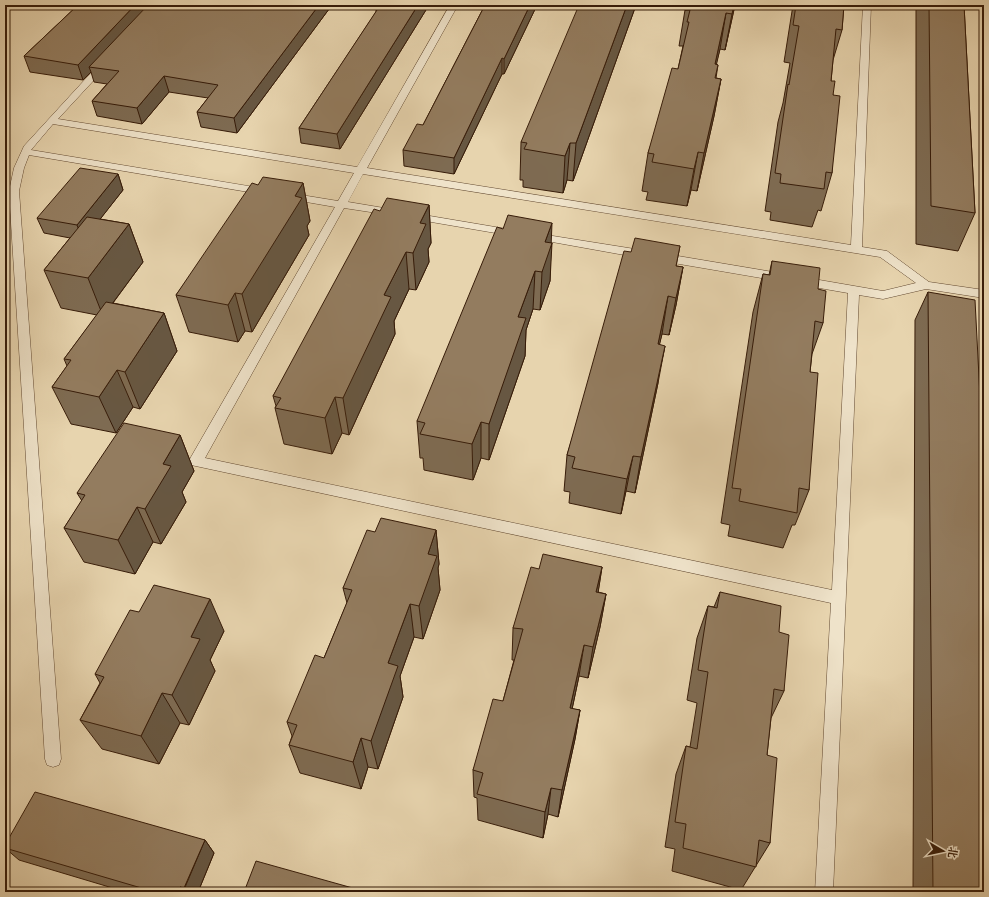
<svg xmlns="http://www.w3.org/2000/svg" width="989" height="897" font-family="'Libre Caslon Text','Noto Serif SC',serif">
<style>
.lines{fill:none;stroke-linecap:round;stroke-linejoin:round}
.service-casing{stroke:#634a32;stroke-width:1}
.service{fill:#efe3ca;fill-rule:evenodd}
.wall{fill:#7e6b52;stroke:#371c09}
.shaded-wall{fill:#675742;stroke:#371c09}
.building{fill:#937c5f;stroke:#371c09}
</style>
<rect width="100%" height="100%" fill="#e7d4ae"/>
<filter id="stains"><feTurbulence type="fractalNoise" baseFrequency=".005" numOctaves="4"/><feColorMatrix values="0 0 0 0 .2 0 0 0 0 .09 0 0 0 0 .02 0 0 0 .5 -.17"/></filter>
<radialGradient id="worn" r=".72"><stop offset=".6" stop-color="#630" stop-opacity="0"/><stop offset="1" stop-color="#630" stop-opacity=".3"/></radialGradient>
<g class="lines">
<defs>
<path id="service" d="M450,5H458L367,168L851,245L863,5H871L862,247L887,251L929,282L984,290V298L926,289L883,299L859,295L833,892H815L831,603L191,465L189,461L191,457L335,207L289,199L284,196L289,193L338,201L354,173L53,124L31,150L266,189L271,192L266,195L29,155L24,168L19,191L61,759L59,765L53,767L47,765L45,759L9,191L14,168L24,146L101,62L104,61L109,64L107,66L58,119L357,167ZM363,174L880,257L916,283L883,291L802,277L798,278L796,281L798,284L802,285L848,293L832,590L205,458L344,208L390,215L395,212L390,209L348,202Z
M412,213L513,230L517,231L518,233L517,235L513,236L408,218L407,216L408,214Z
M534,233L641,250L645,251L646,254L645,257L641,258L530,238L529,236L530,234Z
M660,253L779,273L783,274L785,277L783,280L779,281L656,260L654,257L656,254Z"/>
</defs>
<use href="#service" class="service-casing"/>
<use href="#service" class="service"/>
</g>
<path class="wall" d="M78,5H332L237,133L201,127L197,112L208,98L169,92L142,124L97,116L92,101L107,84L94,82L91,72L83,80L30,72L24,56Z
M379,5H429L340,149L301,143L299,128L376,12V10Z
M485,5H537L504,74H502L454,174L404,166L403,150L423,125Z
M636,5L573,181L567,180L563,193L523,187V180H520L521,142Z
M735,5L725,50L720,49L716,64L718,65L716,78L721,79L714,116L697,191L691,190L687,206L646,200L648,192L642,191L648,153L678,69L683,46H679L685,10Z
M793,5H844L842,30L833,60L831,81L833,95L832,173L821,211L818,210L812,227L770,220L771,212L765,211L778,122L783,103L790,63L784,62Z
M916,5H964L975,213L958,251L916,244Z
M118,174L123,190L100,219L129,224L143,262L113,303L164,313L177,351L140,409L133,407L116,433L71,424L52,387L67,366L64,359L97,315L61,308L44,270L70,238L44,233L37,218Z
M303,183L310,221L307,226L309,235L252,332L245,331L238,342L189,332L176,295L258,185Z
M429,205L431,243L428,249L429,262L416,290L409,289L394,321L395,334L349,435L342,433L332,454L284,444L275,408L276,406L273,396L380,211Z
M551,243L550,281L540,310L533,309L526,330L525,356L489,460L481,458L473,480L424,470L423,458H420L417,421Z
M680,246L676,266L683,267L676,305L669,335L662,334L659,345L658,383L635,493L626,491L621,514L569,503L570,492L564,491L567,455L631,252Z
M772,261L818,289L823,323L812,354L810,372L809,490L795,525H792L783,548L728,536L730,525L721,523L753,312L763,274L769,275Z
M928,292L984,892H913L915,320Z
M180,435L194,471L182,492L186,502L161,544L153,542L135,574L84,562L64,528L82,501L77,493Z
M436,530L439,564L438,568L440,590L423,639L414,637L400,676L403,697L378,769L368,767L361,789L300,773L289,745L292,736L287,722L324,658L347,603L343,588L375,532Z
M602,567L598,592L606,594L600,627L588,678L579,676L572,709L580,710L575,739L558,817L548,814L543,838L478,820L477,798L474,797L473,770L503,701L514,660H512L513,628L539,569Z
M720,592L779,632L784,691L771,718L767,755L770,843L741,890L672,871L675,849L665,847L676,774L686,746L690,747L697,703L687,700L697,638L708,606L714,607Z
M224,631L210,660L215,671L189,725L180,723L159,764L102,749L80,720L100,683L95,674Z
M205,840L214,853L198,892H126L19,860L5,848V845Z"/>
<path class="shaded-wall" d="M135,5H153L89,67L91,72L83,80L78,65Z
M319,5H332L237,133L234,118Z
M418,5H429L340,149L337,134Z
M530,5H537L504,74V59Z
M627,5H636L573,181L576,143Z
M734,5H735L725,50L732,14Z
M726,13L720,49L708,101L715,64Z
M502,58V74L454,174V158Z
M164,76L169,92L142,124L137,108Z
M721,79L714,116L697,191L704,153Z
M570,143L567,180L563,193L565,156Z
M698,152L691,190L687,206L694,169Z
M118,174L123,190L83,241L77,225Z
M303,183L310,221L307,226L309,235L252,332L242,294L295,196Z
M429,205L431,243L428,249L429,262L416,290L413,253L420,223Z
M552,223L551,247L552,243L550,281L540,310L542,272L545,242Z
M129,224L143,262L103,316L88,278Z
M406,252L409,289L394,321L395,334L349,435L343,398L384,295Z
M683,267L676,305L669,335L676,298Z
M535,271L533,309L526,330L525,356L489,460V424L518,317Z
M235,293L245,331L238,342L228,305Z
M668,296L662,334L651,381L658,344Z
M164,313L177,351L140,409L125,372Z
M665,346L658,383L635,493L641,457Z
M117,370L133,407L116,433L99,397Z
M335,397L342,433L332,454L325,418Z
M481,422V458L473,480L472,444Z
M180,435L194,471L182,492L186,502L161,544L145,509L163,464Z
M633,456L626,491L621,514L627,479Z
M137,507L153,542L135,574L118,540Z
M436,530L439,564L438,568L440,590L423,639L419,606L428,554Z
M602,567L597,600L596,592Z
M606,594L600,627L588,678L593,647Z
M210,599L224,631L210,660L215,671L189,725L172,695L191,637Z
M410,604L414,637L400,676L403,697L378,769L371,741L388,663Z
M584,645L579,676L566,738L570,708Z
M162,693L180,723L159,764L141,736Z
M580,710L575,739L558,817L562,790Z
M361,738L368,767L361,789L353,762Z
M551,788L548,814L543,838L545,812Z
M205,840L214,853L198,892H183Z"/>
<path class="building" d="M78,5H135L78,65L24,56Z
M148,5H319L234,118L197,112L218,85L164,76L137,108L92,101L119,71L89,67Z
M379,5H418L337,134L299,128L377,10H376Z
M485,5H530L504,59L502,58L454,158L403,150L417,124L423,125Z
M579,5H627L576,143H570L565,156L524,149L527,143L521,142Z
M686,5H734L732,14L726,13L715,64L718,65L715,78L721,79L704,153L698,152L694,169L652,162L654,154L648,153L672,68L678,69L689,22H687L690,10H685Z
M796,5H844L842,30L836,29L831,81H835L833,95L840,96L832,173L826,172L824,189L780,183L781,174L775,173L788,84L789,85L799,26L793,25Z
M929,5H964L975,213L931,206Z
M80,168L118,174L77,225L37,218Z
M263,177L303,183L295,196L302,198L242,294L235,293L228,305L176,295L252,183L258,185Z
M387,198L429,205L420,223L426,224L413,253L406,252L384,295L391,297L343,398L335,397L325,418L275,408L281,398L273,396L374,209L380,211Z
M508,215L552,223L545,242L552,243L542,272L535,271L518,317L526,318L489,424L481,422L472,444L420,434L425,423L417,421L497,227L503,229Z
M87,217L129,224L88,278L44,270Z
M635,238L680,246L676,266L683,267L676,298L668,296L658,344L665,346L641,457L633,456L627,479L572,468L575,457L567,455L624,251L631,252Z
M772,261L820,268L818,289L826,291L823,323L815,321L810,372L818,373L809,490L799,488L797,513L739,501L741,489L732,488L763,274L770,275Z
M928,292L975,300L984,474V892H933Z
M106,302L164,313L125,372L117,370L99,397L52,387L71,360L64,359Z
M124,423L180,435L163,464L171,466L145,509L137,507L118,540L64,528L85,495L77,493Z
M381,518L436,530L428,554L437,556L419,606L410,604L388,663L398,666L371,741L361,738L353,762L289,745L297,725L287,722L315,655L324,658L352,590L343,588L367,530L375,532Z
M543,554L602,567L596,592L606,594L593,647L584,645L570,708L580,710L562,790L551,788L545,812L477,794L483,773L473,770L493,699L503,701L523,629L513,628L531,567L539,569Z
M154,585L210,599L191,637L200,639L172,695L162,693L141,736L80,720L104,677L95,674L130,610L139,612Z
M720,592L781,606L779,632L789,635L784,691L774,689L767,755L777,758L770,843L759,840L756,867L683,848L686,824L675,822L686,746L697,749L708,672L698,670L708,606L717,608Z
M35,792L205,840L184,888L180,887L178,892H155L5,848V845Z
M256,861L367,892H244Z
M180,887L197,892H178Z"/>
<rect width="989" height="897" fill="none" stroke="#e7d4ae" stroke-width="20"/>
<rect x="6" y="6" width="977" height="885" fill="none" stroke="#371c09" stroke-width="2"/>
<rect x="10" y="10" width="969" height="877" fill="none" stroke="#371c09"/>
<g transform="translate(943 851) rotate(99)" stroke="#efe3ca" stroke-width="3" paint-order="stroke">
<path d="M0-3L7 15L0 10L-7 15Z" fill="#371c09"/>
<text y="-6" font-size="11" font-weight="bold" text-anchor="middle" fill="#371c09">北</text>
</g>
<rect width="100%" height="100%" filter="url(#stains)"/>
<rect width="100%" height="100%" fill="url(#worn)"/>
</svg>
